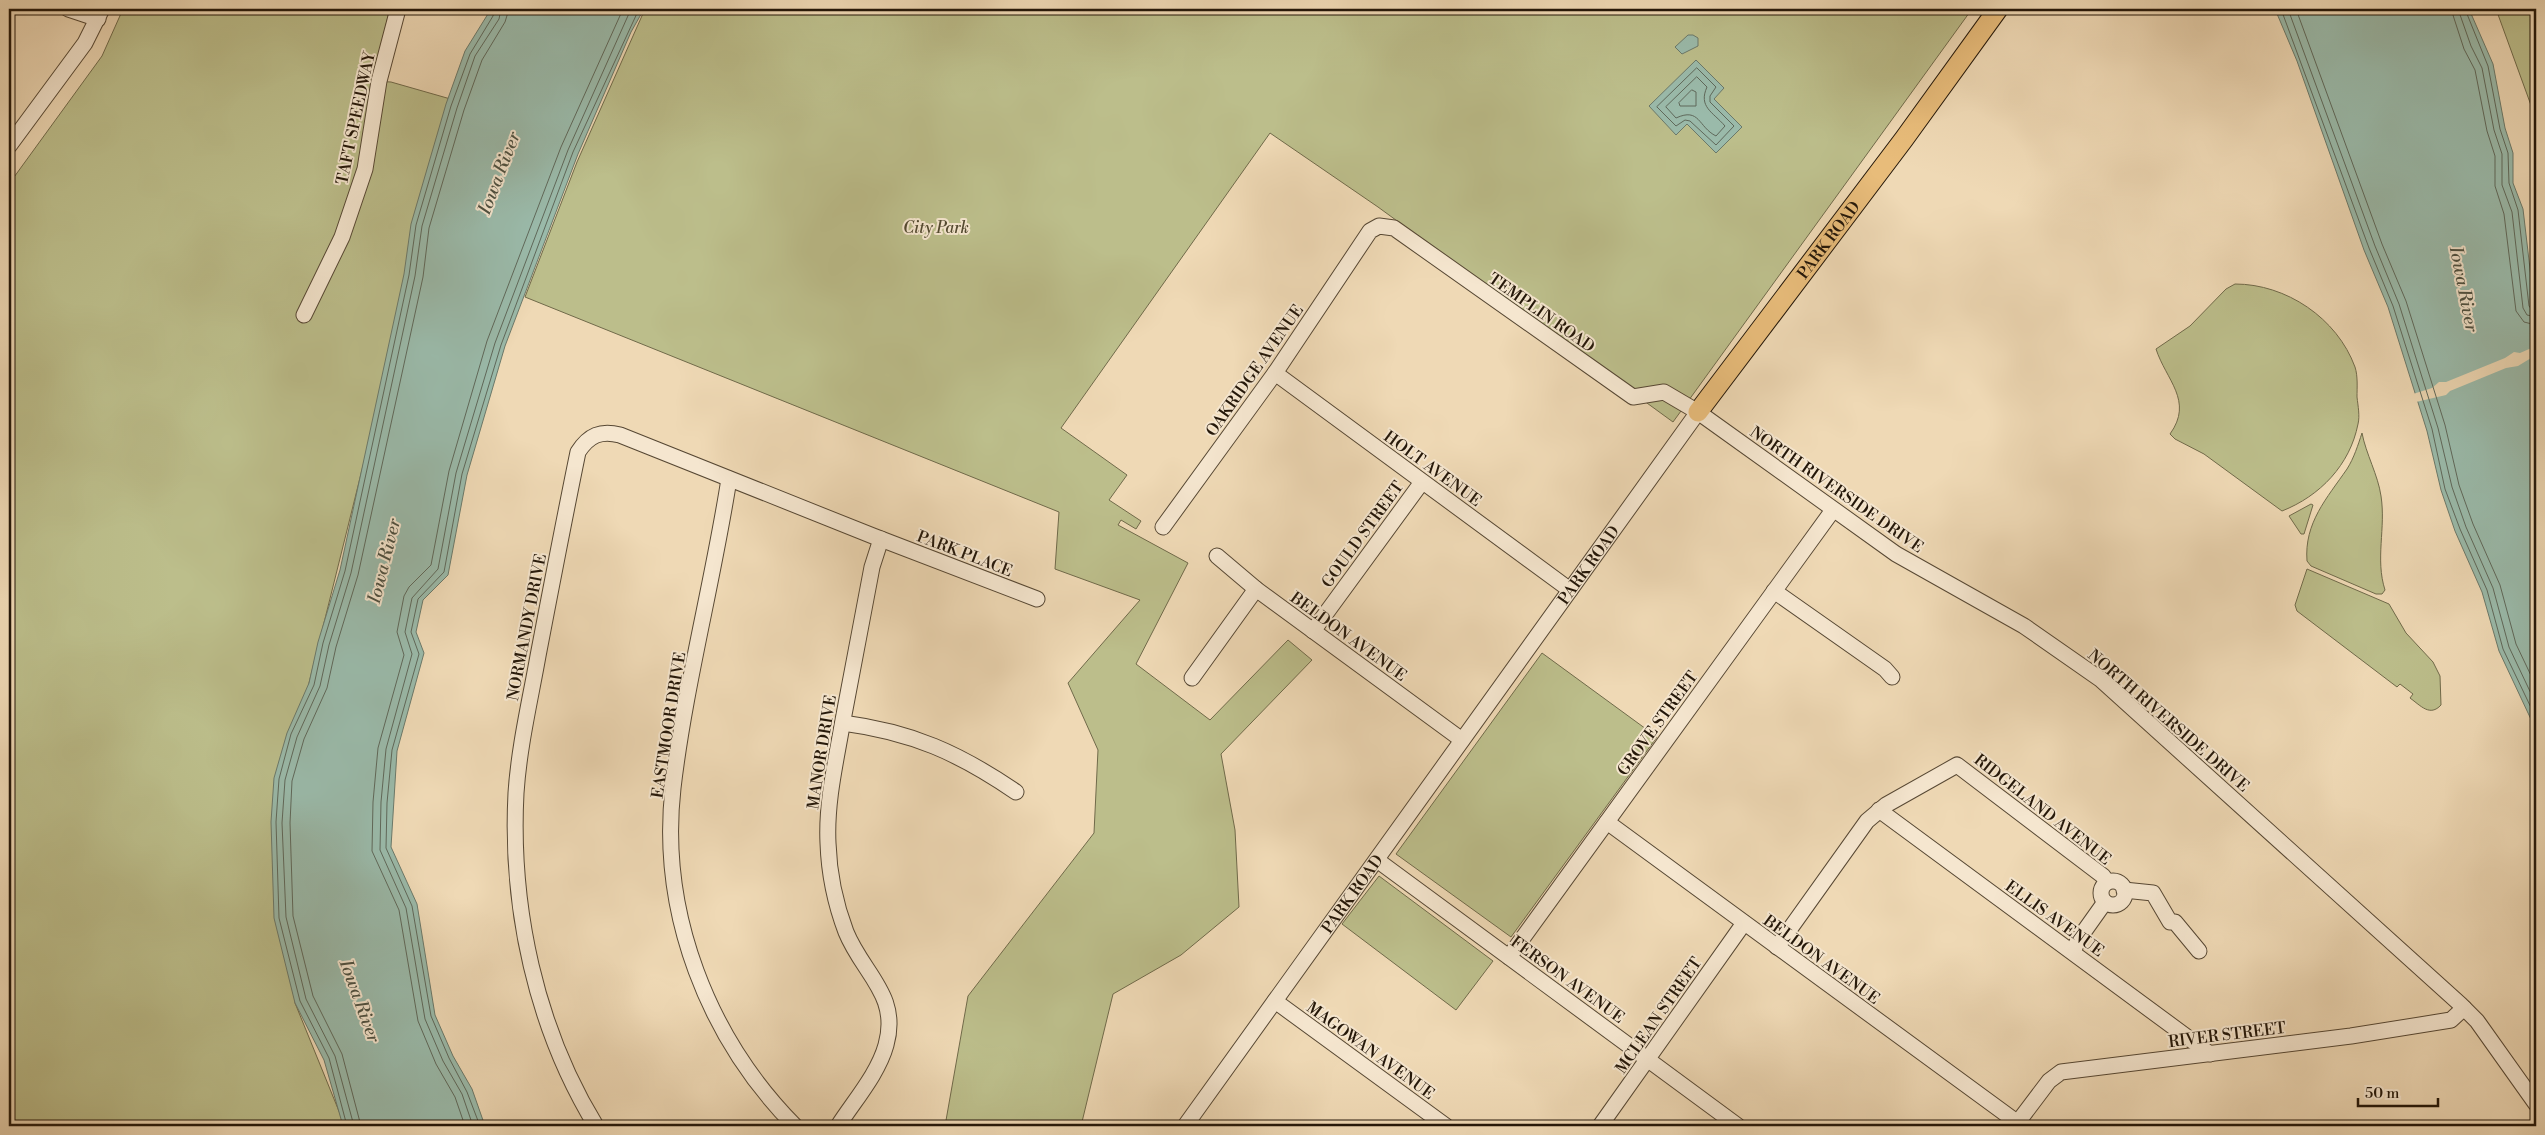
<svg xmlns="http://www.w3.org/2000/svg" width="2545" height="1135" font-family="'Libre Bodoni',serif">
<style>
.green{fill:#bcbe8b;stroke:#706a4a}
.water{fill:#9abaaa;stroke:#6b796a}
.pier{fill:#efd9b5}
.lines{fill:none;stroke-linecap:round;stroke-linejoin:round}
.shore{stroke:#5f685a;stroke-width:1}
.minor-casing{stroke:#574834;stroke-width:17}
.major-casing{stroke:#241709;stroke-width:21}
.minor{stroke:#f5e6cf;stroke-width:15}
.major{stroke:#e8bc7a;stroke-width:19}
.labels{text-anchor:middle;stroke-width:4;stroke-linejoin:round;paint-order:stroke}
.street-label{font-size:16px;fill:#241709;stroke:#f5e6cf}
.park-label{font-size:16px;font-style:italic;fill:#524930;stroke:#f5e6cf}
.water-label{font-size:18px;font-style:italic;fill:#4d5041;stroke:#f5e6cf}
</style>
<rect width="100%" height="100%" fill="#efd9b5"/>
<filter id="stains"><feTurbulence type="fractalNoise" baseFrequency=".004" numOctaves="4"/><feColorMatrix values="0 0 0 0 .2 0 0 0 0 .09 0 0 0 0 .02 0 0 0 .5 -.17"/></filter>
<radialGradient id="worn" r=".72"><stop offset=".6" stop-color="#630" stop-opacity="0"/><stop offset="1" stop-color="#630" stop-opacity=".3"/></radialGradient>
<path class="green" d="M123,9H390L372,81L391,82L454,100L309,683L295,1003L345,1126H9V184L102,56Z
M645,9H1972L1673,422L1378,207L1270,133L1061,428L1127,475L1109,500L1141,521L1136,529L1121,520L1118,525L1188,563L1136,664L1210,720L1288,640L1312,660L1221,754L1235,830L1239,907L1181,955L1113,994L1081,1126H945L968,996L1094,833L1098,750L1068,683L1140,600L1055,569L1059,512L525,297L577,162Z
M2496,9H2536V119Z
M2235,284C2286,284 2337,318 2355,367C2358,376 2357,388 2357,397C2358,406 2360,416 2358,424C2350,465 2320,496 2282,511L2204,454L2175,439L2170,434C2194,401 2166,380 2156,349L2190,326L2226,289Z
M2362,433C2366,454 2378,475 2381,496C2386,528 2375,559 2385,590L2382,594H2376L2311,566L2307,561C2304,523 2327,498 2347,469C2354,458 2358,445 2362,433Z
M2311,504L2313,505L2304,534H2301L2289,516Z
M2307,569L2389,604L2406,633L2433,662L2440,676L2441,705C2430,717 2421,706 2410,698L2413,694L2400,684L2397,687L2297,611L2295,605Z
M1542,653L1657,737L1511,937L1396,854Z
M1379,876L1493,961L1456,1010L1342,924Z"/>
<path class="water" d="M491,9H644L631,32L578,154L505,346L467,475L448,575L423,600L416,632L424,653L397,751L391,847L417,904L435,1015L453,1056L472,1089L485,1126H343L324,1060L295,1003L274,918L271,822L274,778L287,733L309,683L318,642L340,570L404,274L411,224L446,104L465,51Z
M2275,9H2469L2493,64L2505,128L2513,153V183L2523,209L2536,320V730L2499,651L2482,592L2455,531L2441,490L2427,431L2388,307L2364,250L2297,61Z
M1688,35H1693L1698,38V46L1682,54L1675,47Z
M1696,60L1724,88L1714,99L1742,127L1716,153L1687,124L1676,135L1649,106Z"/>
<path class="pier" d="M2536,346V355L2518,366L2506,368L2450,391L2446,395L2416,402L2413,394L2432,388L2439,382H2446L2505,358L2514,352L2520,353Z"/>
<g class="lines">
<path class="shore" d="M2281,9L2369,248L2393,306L2432,429L2445,489L2460,529L2487,590L2503,649L2536,718
M2288,9L2375,246L2399,304L2438,428L2452,487L2466,527L2493,588L2509,647L2536,704
M2296,9L2382,244L2406,301L2445,425L2459,485L2473,524L2500,585L2516,644L2536,686
M2451,9L2464,49L2475,70L2487,131L2495,156V186L2504,214L2516,311L2524,322L2536,325
M2458,9L2471,46L2482,68L2494,130L2502,154V185L2512,212L2523,308L2527,315L2536,317
M2465,9L2488,66L2500,129L2508,153L2509,183L2518,210L2529,306L2532,310L2536,311
M1697,68L1716,87L1710,96V102L1734,126L1716,145L1690,121L1685,120L1676,126L1657,107Z
M1697,77L1707,87C1698,107 1713,112 1725,126L1716,136C1698,127 1700,107 1676,118L1666,107Z
M1692,90L1696,92V106H1680L1679,103Z
M347,1126L329,1058L300,1001L279,918L276,822L279,779L291,734L314,685L323,643L345,571L409,275L416,225L451,106L470,54L493,16L495,9
M354,1126L335,1056L306,999L286,917L282,823L285,780L297,737L320,686L329,645L351,573L415,276L422,226L457,108L475,56L499,19L501,9
M361,1126L342,1054L313,996L293,916L290,823L292,781L304,739L327,688L336,647L358,575L423,277L429,228L464,110L482,60L505,22L509,9
M465,1126L455,1097L436,1064L418,1021L399,910L372,851L373,802L378,748L404,655L397,632L404,596L409,587L431,565L449,471L487,341L561,147L623,9
M473,1126L462,1094L443,1061L425,1019L406,908L380,850L381,802L386,749L412,654L405,632L412,598L438,569L456,473L495,343L568,150L631,9
M480,1126L467,1092L449,1058L431,1016L412,906L386,848L387,803L392,750L419,654L411,632L418,599L444,572L462,474L501,345L573,152L639,9"/>
<defs>
<g id="minor">
<path d="M68,9L98,19"/>
<path d="M9,146L85,43L102,9"/>
<path d="M304,315L342,237L365,169L379,81L398,9"/>
<path d="M1275,373L1570,590"/>
<path d="M729,479C713,582 685,686 673,788C659,913 708,1038 795,1126"/>
<path d="M1163,527L1275,373L1370,231L1379,226L1394,228L1633,397L1664,392L1698,412L1896,554L2024,626L2100,679L2460,1004L2477,1021L2536,1104"/>
<path d="M1217,556L1256,589L1462,740"/>
<path d="M1774,591L1885,669L1892,677"/>
<path d="M1313,631L1422,482"/>
<path d="M1192,678L1256,589"/>
<path d="M843,723C912,732 959,753 1016,792"/>
<path d="M1879,810L2210,1054"/>
<path d="M1607,822L2018,1123"/>
<path d="M1377,860L1738,1126"/>
<circle cx="2113" cy="893" r="12"/>
<path d="M2124,890L2153,893L2170,922H2175L2199,951"/>
<path d="M1777,947L1867,821L1886,805L1957,765L2103,876L2107,882"/>
<path d="M2073,952L2078,940L2105,902"/>
<path d="M1509,957L1833,510"/>
<path d="M1275,1001L1446,1126"/>
<path d="M596,1126C536,1028 510,908 516,793C519,747 530,701 538,656C551,588 564,520 578,452C589,435 601,430 620,435L873,536L1037,599"/>
<path d="M838,1126C854,1101 878,1074 886,1045C900,995 863,974 846,932C835,903 829,874 828,843C826,802 836,761 843,720C853,669 862,618 872,567L881,539"/>
<path id="s1" d="M1185,1126L1698,412"/>
<path d="M1600,1126L1744,923"/>
<path d="M2015,1126L2049,1081L2061,1072L2351,1036L2451,1020L2464,1008"/>
</g>
<g id="major">
<path id="s2" d="M1698,412L1904,139L1998,9"/>
</g>
</defs>
<use href="#minor" class="minor-casing"/>
<use href="#major" class="major-casing"/>
<use href="#minor" class="minor"/>
<use href="#major" class="major"/>
</g>
<g class="labels">
<g class="street-label">
<text transform="translate(355 118) rotate(-78)" y="6">TAFT SPEEDWAY</text>
<text dy="6" stroke="none"><textPath href="#s2" startOffset="216">PARK ROAD</textPath></text>
<text transform="translate(1542 312) rotate(35)" y="6">TEMPLIN ROAD</text>
<text transform="translate(1254 370) rotate(-55)" y="6">OAKRIDGE AVENUE</text>
<text transform="translate(1433 468) rotate(36)" y="6">HOLT AVENUE</text>
<text transform="translate(1837 489) rotate(35)" y="6">NORTH RIVERSIDE DRIVE</text>
<text transform="translate(1362 534) rotate(-54)" y="6">GOULD STREET</text>
<text transform="translate(965 553) rotate(21)" y="6">PARK PLACE</text>
<text dy="6" stroke="none"><textPath href="#s1" startOffset="691">PARK ROAD</textPath></text>
<text transform="translate(526 627) rotate(-79)" y="6">NORMANDY DRIVE</text>
<text transform="translate(1349 636) rotate(36)" y="6">BELDON AVENUE</text>
<text transform="translate(2169 720) rotate(41)" y="6">NORTH RIVERSIDE DRIVE</text>
<text transform="translate(1657 723) rotate(-54)" y="6">GROVE STREET</text>
<text transform="translate(668 725) rotate(-81)" y="6">EASTMOOR DRIVE</text>
<text transform="translate(821 752) rotate(-81)" y="6">MANOR DRIVE</text>
<text transform="translate(2043 809) rotate(38)" y="6">RIDGELAND AVENUE</text>
<text dy="6" stroke="none"><textPath href="#s1" startOffset="286">PARK ROAD</textPath></text>
<text transform="translate(2055 918) rotate(36)" y="6">ELLIS AVENUE</text>
<text transform="translate(1822 959) rotate(36)" y="6">BELDON AVENUE</text>
<text transform="translate(1568 979) rotate(36)" y="6">FERSON AVENUE</text>
<text transform="translate(1658 1015) rotate(-55)" y="6">MCLEAN STREET</text>
<text transform="translate(2227 1034) rotate(-7)" y="6">RIVER STREET</text>
<text transform="translate(1371 1050) rotate(36)" y="6">MAGOWAN AVENUE</text>
</g>
<g class="park-label">
<text x="936" y="233">City Park</text>
</g>
<g class="water-label">
<text transform="translate(499 173) rotate(-69)" y="6">Iowa River</text>
<text transform="translate(2464 289) rotate(79)" y="6">Iowa River</text>
<text transform="translate(384 561) rotate(-76)" y="6">Iowa River</text>
<text transform="translate(360 1001) rotate(70)" y="6">Iowa River</text>
</g>
</g>
<rect width="2545" height="1135" fill="none" stroke="#efd9b5" stroke-width="30"/>
<rect x="10" y="10" width="2525" height="1115" fill="none" stroke="#241709" stroke-width="2.5"/>
<rect x="15" y="15" width="2515" height="1105" fill="none" stroke="#241709"/>
<path d="M2358 1098v8h80v-8" fill="none" stroke="#241709" stroke-width="2.5"/>
<text x="2365" y="1098" font-size="15" fill="#241709" stroke="#f5e6cf" stroke-width="4" paint-order="stroke">50 m</text>
<rect width="100%" height="100%" filter="url(#stains)"/>
<rect width="100%" height="100%" fill="url(#worn)"/>
</svg>
